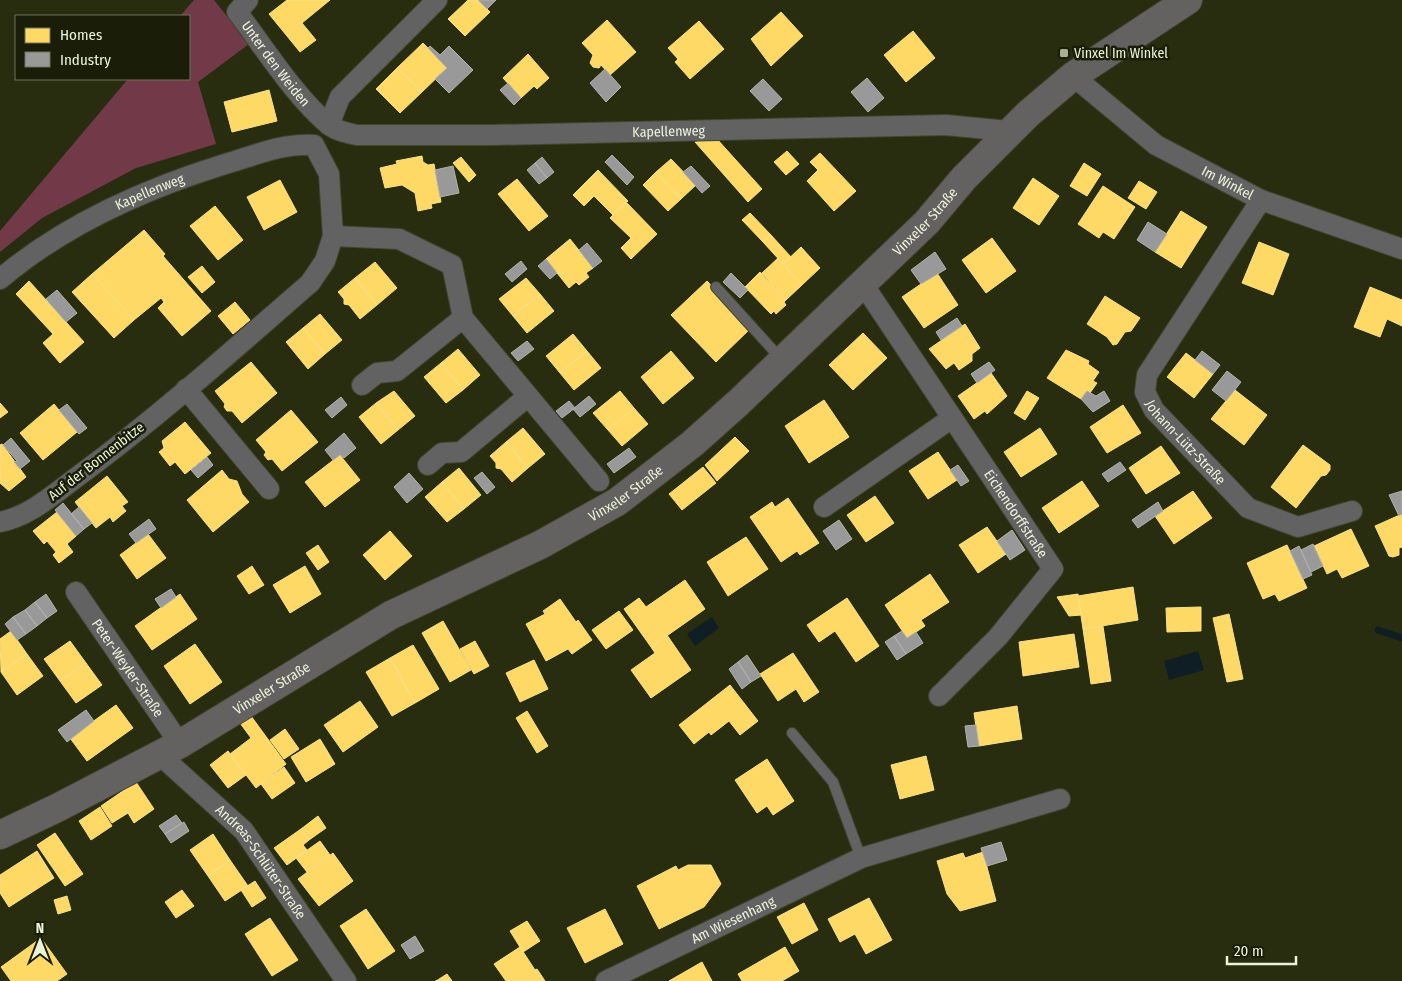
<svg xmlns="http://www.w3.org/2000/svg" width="1402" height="981" font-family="'Fira Sans Condensed',sans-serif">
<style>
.green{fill:#723a49}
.water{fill:#0f1e25}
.homes{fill:#ffd966;stroke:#f9e188}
.industry{fill:#999;stroke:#b2b4ac}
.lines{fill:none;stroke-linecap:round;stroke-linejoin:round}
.stream{stroke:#0f1e25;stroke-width:7}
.service-casing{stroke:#42462f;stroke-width:12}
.minor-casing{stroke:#42462f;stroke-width:22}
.secondary-casing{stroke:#42462f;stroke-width:30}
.service{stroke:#636263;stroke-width:10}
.minor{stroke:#636263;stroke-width:20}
.secondary{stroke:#646261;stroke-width:28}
.poi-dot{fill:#a7ae92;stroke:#1a1e09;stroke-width:2}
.labels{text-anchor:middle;stroke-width:5;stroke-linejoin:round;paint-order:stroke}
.poi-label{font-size:14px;fill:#ebf3d8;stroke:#1a1e09;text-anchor:start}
.street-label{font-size:14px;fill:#ebf3d8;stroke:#1a1e09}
</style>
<rect width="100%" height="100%" fill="#282d10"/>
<path class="green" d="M194,0H214L249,44L198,82L216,144L136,168L42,218L0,252V231L128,79H189V16H180Z"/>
<path class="water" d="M712,617L719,628L695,646L687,634Z
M1198,651L1204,670L1169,680L1164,661Z"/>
<path class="homes" d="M287,0H330L302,23L316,40L300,52L269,14Z
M468,0H478L490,12L465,36L448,19Z
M781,12L803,36L771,66L751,39Z
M607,20L636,52L610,75L601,65L599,68L593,67L590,63L593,55L582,43Z
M699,21L724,49L690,79L675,62L678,59L668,48Z
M913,31L935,58L906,82L884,55Z
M423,43L447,68L422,92L397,68Z
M528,54L549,78L537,89L534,86L521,98L503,78Z
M397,68L422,92L400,113L376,89Z
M269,90L277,121L232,132L224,102Z
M717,139L762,189L748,202L695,142Z
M787,151L799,164L786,175L774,162Z
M820,153L856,191L834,211L807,181L818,170L810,162Z
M422,156L423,162L428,165L434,164L441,202L431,204L432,208L418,211L415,193L402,185L385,188L380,168L397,164L396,161Z
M461,157L476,175L469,182L453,163Z
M671,159L696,185L681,199L656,172Z
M1084,163L1101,174L1087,196L1070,186Z
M598,170L628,201L613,215L594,196L584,206L573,195Z
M656,172L681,199L668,211L643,185Z
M1033,178L1059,196L1039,225L1013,208Z
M517,179L548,216L529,231L498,194Z
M280,180L297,212L264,230L247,197Z
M1139,181L1157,192L1146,209L1128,198Z
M1103,186L1135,207L1114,239L1103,232L1099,238L1078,224Z
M626,202L657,234L631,259L621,248L631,238L610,218Z
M215,206L243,240L218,260L190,226Z
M1181,211L1207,227L1181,268L1155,252Z
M750,213L771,235L763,242L742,220Z
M144,230L165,254L163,256L211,311L182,336L158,308L164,302L161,298L134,320L92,274Z
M771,235L791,257L783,264L763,242Z
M992,238L1016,271L986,293L962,260Z
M570,239L593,268L586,273L589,277L579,285L576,282L569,288L546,259Z
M1259,242L1289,254L1273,295L1242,283Z
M801,247L820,268L802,285L783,264Z
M778,258L802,285L786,300L762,273Z
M375,262L397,288L377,305L355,278Z
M202,266L215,282L202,293L188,277Z
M760,272L786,300L784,302L786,305L776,314L774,311L771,314L745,287Z
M937,273L958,305L924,328L902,297Z
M92,274L134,320L114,338L72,292Z
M355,278L377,305L360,319L349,305L344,304V299L338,292Z
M526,278L540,294L513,316L499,299Z
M29,281L84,342L60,363L43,343L53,334L16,294Z
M707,281L752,327L716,362L671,315Z
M1370,287L1402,300V326L1387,319L1380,337L1354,327Z
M540,294L554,311L527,333L513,316Z
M1105,296L1140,318L1131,331L1125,332L1117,344L1113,345L1107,337L1087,324Z
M235,302L250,320L233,334L218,316Z
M320,314L342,340L325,354L303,328Z
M965,324L980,348L972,354V361L959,370L954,363L946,369L929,349Z
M303,328L325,354L308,369L286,342Z
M863,333L887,358L853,390L829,365Z
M573,334L587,351L560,373L546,356Z
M458,349L480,375L463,390L441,363Z
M1066,350L1089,361L1088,364L1099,372L1093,381L1097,383L1090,393L1087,391L1081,399L1047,378Z
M587,351L601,368L574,390L560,373Z
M671,351L694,378L663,404L641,377Z
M1186,353L1213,374L1194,398L1167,377Z
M251,362L277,393L242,423L232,411H227L224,407L225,404L215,391Z
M441,363L463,390L446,403L424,377Z
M991,373L1007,396L987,414L985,411L974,419L958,396Z
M1235,390L1267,415L1244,445L1211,419Z
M394,391L415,416L398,430L376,403Z
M620,391L634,408L608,430L593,413Z
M1027,391L1039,398L1025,420L1014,413Z
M824,400L849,437L809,463L785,426Z
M0,403L8,412L0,418Z
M376,403L398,430L381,444L359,417Z
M54,404L77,432L43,460L20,433Z
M1123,405L1141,433L1107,453L1090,427Z
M634,408L648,424L622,446L608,430Z
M291,410L318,442L282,471L272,459L268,460L264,455L266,452L256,440Z
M185,422L211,453L185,474L175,462L170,466L159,452L164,448L162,441Z
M523,428L545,454L528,468L506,442Z
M1040,428L1057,454L1021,477L1004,452Z
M735,437L749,451L717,481L705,465Z
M506,442L528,468L512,482L501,469L496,468V463L490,456Z
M2,444L26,477L9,491L0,483V445Z
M1303,445L1330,465V470L1326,475L1321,476L1296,508L1271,487Z
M1161,446L1180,473L1146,494L1129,468Z
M938,452L957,480L928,499L909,471Z
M340,455L360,480L325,507L305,482Z
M703,467L716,483L682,510L669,494Z
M459,468L481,495L464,509L442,482Z
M222,470L229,479L237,481L242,494L249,502L213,532L187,500Z
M107,476L128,502L122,506L126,511L113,522L110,517L96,528L75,502Z
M1082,481L1099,506L1059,533L1042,508Z
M442,482L464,509L447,522L425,497Z
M1193,491L1212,518L1174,544L1155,516Z
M875,496L894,523L866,542L847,515Z
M788,498L819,543L800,555L797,551L781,562L750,517L772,502L775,507Z
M57,512L76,536L67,544L73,552L59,563L53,555L56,552L47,541L44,544L33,531Z
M1402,514V547L1399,548V555L1393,557L1389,556L1375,526Z
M987,527L1006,554L978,573L959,545Z
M1351,529L1369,566L1342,578L1337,569L1327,574L1314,546Z
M390,531L412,556L385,580L363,555Z
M148,534L166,558L137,579L120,555Z
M746,537L768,569L728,596L707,562Z
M318,545L329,562L318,570L306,553Z
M1287,545L1307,588L1279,601L1275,594L1263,599L1247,563Z
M252,566L264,585L249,594L237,576Z
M305,566L321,594L290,613L273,585Z
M930,574L949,602L921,620L925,626L907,638L885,605Z
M685,580L705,609L651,647L624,609L639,598L646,607Z
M1133,587L1138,620L1083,629L1078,596Z
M180,594L197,619L152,650L135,626Z
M1078,594L1081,615L1069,616L1057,597Z
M847,598L879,646L856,662L835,631L819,642L807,625Z
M560,599L576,622L578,620L592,640L572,654L568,649L546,661L526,624L545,614L543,611Z
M1201,607V631L1167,632L1166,608Z
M619,611L633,630L606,649L592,630Z
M1229,614L1243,679L1227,682L1213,618Z
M443,621L471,670L450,682L422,633Z
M1103,626L1111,681L1091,684L1083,629Z
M11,631L27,654L1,672L0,639Z
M1074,634L1079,667L1023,676L1019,642Z
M667,635L691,670L651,698L631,670L655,653L651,647Z
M70,641L86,663L60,681L44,659Z
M475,641L489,666L474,674L460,649Z
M195,644L222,682L190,704L164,666Z
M413,645L439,689L415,703L390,658Z
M793,653L819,692L804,702L796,689L778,701L760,674Z
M27,654L43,676L17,695L1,672Z
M390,658L415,703L392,716L366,672Z
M534,660L548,689L520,702L506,673Z
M86,663L102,685L76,703L60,681Z
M730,685L758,721L740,735L729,721L711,735L709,732L694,744L679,725Z
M360,701L378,727L343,752L324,725Z
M116,705L133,728L87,761L70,738Z
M1017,706L1022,739L979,746L974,713Z
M527,711L548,746L537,753L516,718Z
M251,716L286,764L256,788L230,754L251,738L240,723Z
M285,729L299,749L284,759L270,740Z
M320,739L335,764L306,782L291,757Z
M228,751L246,775L228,788L210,765Z
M926,756L934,790L900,799L891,765Z
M767,759L794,801L773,815L767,806L757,813L735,780Z
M284,767L295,783L272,799L261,784Z
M136,782L154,809L134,823L128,813L112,823L101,806Z
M100,807L112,826L91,840L79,821Z
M318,816L326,828L309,840L301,829Z
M301,829L309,840L303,845L307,850L287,865L274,848Z
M55,833L83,874L65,886L37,845Z
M213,834L230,860L208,876L190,850Z
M320,841L330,855L307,872L296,858Z
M37,851L54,878L9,907L0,893V875Z
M983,852L996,901L960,911L947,894L937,861L963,853L965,858Z
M333,853L353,881L319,906L298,879Z
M230,860L248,886L225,901L208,876Z
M688,865H711L721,884L704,907L659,929L637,886L676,866L678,870Z
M255,881L266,898L252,907L241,890Z
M182,890L194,906L176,918L165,902Z
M67,896L71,910L58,914L54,900Z
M869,898L892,940L866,954L855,934L840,942L828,919Z
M804,903L818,930L792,944L777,917Z
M366,909L395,951L368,969L340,926Z
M605,909L623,944L585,963L567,928Z
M270,918L298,960L272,976L245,934Z
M527,921L540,941L523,952L510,931Z
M41,938L67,974L57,981H11L1,967Z
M520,947L535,970L537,969L545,981H506L494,964Z
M785,947L799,971L782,981H742L738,974Z
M702,962L712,981H669Z
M447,974L452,981H435H436Z"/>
<path class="industry" d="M478,0H496L487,9Z
M430,46L440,55L449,46L473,70L449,93L435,79L447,68L428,48Z
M605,69L621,87L606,102L590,83Z
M867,78L884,98L868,112L851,92Z
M763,79L782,99L769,111L750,91Z
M508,83L521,98L514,105L500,90Z
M612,155L634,177L627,185L605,162Z
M542,157L554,172L547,178L535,163Z
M535,163L547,178L539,184L527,170Z
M453,166L459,193L440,197L435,170Z
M691,166L710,186L702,193L683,172Z
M1148,222L1167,234L1155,252L1137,240Z
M587,243L602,261L593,268L579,250Z
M935,252L946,269L921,284L911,270Z
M546,259L557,273L550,279L538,266Z
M521,261L527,269L512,282L505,274Z
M731,273L748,290L740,298L723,282Z
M57,290L77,313L66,322L46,299Z
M957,318L962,326L941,340L936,332Z
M527,341L534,349L518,361L511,353Z
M1202,351L1220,365L1213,374L1195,360Z
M989,362L995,370L977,383L971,374Z
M1227,371L1241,382L1226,401L1212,390Z
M1087,391L1096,396L1104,391L1110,401L1093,412L1081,399Z
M589,396L596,404L580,417L573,409Z
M341,397L347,405L332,418L325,410Z
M569,401L575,408L562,418L556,411Z
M67,404L87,428L79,434L59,410Z
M344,433L356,448L344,458L340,455L333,460L325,450Z
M11,438L30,461L20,469L14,462L17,461L3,445Z
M629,448L636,457L614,473L607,464Z
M207,457L213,465L198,478L191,470Z
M1120,462L1126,470L1108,482L1102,474Z
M958,465L969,481L961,486L950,470Z
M482,472L495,487L487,494L474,478Z
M409,473L423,489L407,503L394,487Z
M1402,491V514L1399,516L1389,495Z
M1158,502L1163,511L1138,528L1132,520Z
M63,503L84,529L76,536L55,510Z
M79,507L92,523L84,529L71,514Z
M149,519L156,529L136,543L129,534Z
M839,520L852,539L836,550L823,531Z
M1012,530L1025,550L1010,560L997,541Z
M1313,544L1323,566L1311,572L1301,550Z
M1299,546L1312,575L1303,579L1290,551Z
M171,589L176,597L161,608L155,599Z
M46,594L57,611L47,618L35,602Z
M35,602L47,618L37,626L25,610Z
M25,610L37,626L26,634L13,617Z
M13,617L26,634L17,640L5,624Z
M902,631L907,638L916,632L923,643L906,654L894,636Z
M894,636L906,654L897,660L885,642Z
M747,655L761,676L751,682L738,662Z
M738,662L751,682L742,689L729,669Z
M86,710L94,721L67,742L58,730Z
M976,725L979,746L968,747L965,726Z
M176,815L182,823L165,834L159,826Z
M184,822L189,831L171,843L165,834Z
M1001,842L1007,860L987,866L981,848Z
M415,936L424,951L410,959L401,945Z"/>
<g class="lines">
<path class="stream" d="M1378,630L1402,638"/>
<defs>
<path id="service" d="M716,287L782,360
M792,733L833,782L861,858"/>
<g id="minor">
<path id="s1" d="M248,0L237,12C264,47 295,97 329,125C337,131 347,133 357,135H492L946,125L1008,131"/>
<path id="s2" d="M1073,76L1156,145L1261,200L1402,249"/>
<path d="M329,125L340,97L437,0"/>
<path id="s3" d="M1261,200L1147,375L1145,392L1154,410L1248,508L1298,527L1352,511"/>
<path d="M333,236L399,239L452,265L463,318L599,481"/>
<path id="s4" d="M0,279C64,225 142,190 222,165C254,156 281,143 314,145L329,174L333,236L325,261L310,283C235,348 161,415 81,474C56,492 31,516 0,522"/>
<path id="s5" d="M863,284L1053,569L998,637L939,696"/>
<path d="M362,385L377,373L397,371L463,318"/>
<path d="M186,389L269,489"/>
<path d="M428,465L442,453L461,452L527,397"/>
<path d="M824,507L952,418"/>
<path id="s6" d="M76,592L180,744"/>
<path id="s7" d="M160,755L244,831L346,981"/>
<path id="s8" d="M606,981L861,858L1060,799"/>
</g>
<g id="secondary">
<path id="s9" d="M0,835L57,808L180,744L391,615L540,545L617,502L692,444L738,403L927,222L964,178L1028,114L1073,76L1188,0"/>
</g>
</defs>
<use href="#service" class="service-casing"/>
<use href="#minor" class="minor-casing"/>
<use href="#secondary" class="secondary-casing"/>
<use href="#service" class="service"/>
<use href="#minor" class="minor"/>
<use href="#secondary" class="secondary"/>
</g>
<rect class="poi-dot" x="1059" y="48" width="10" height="10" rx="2.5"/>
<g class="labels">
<g class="poi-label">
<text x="1074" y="58">Vinxel Im Winkel</text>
</g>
<g class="street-label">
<text dy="5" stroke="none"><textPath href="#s1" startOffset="81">Unter den Weiden</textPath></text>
<text dy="5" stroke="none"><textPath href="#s1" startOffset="504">Kapellenweg</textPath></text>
<text dy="5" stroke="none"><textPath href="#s2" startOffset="189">Im Winkel</textPath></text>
<text dy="5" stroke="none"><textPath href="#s4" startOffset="174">Kapellenweg</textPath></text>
<text dy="5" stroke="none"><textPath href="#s9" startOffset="1119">Vinxeler Straße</textPath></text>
<text dy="5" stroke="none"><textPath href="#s3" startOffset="291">Johann-Lütz-Straße</textPath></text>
<text transform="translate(96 461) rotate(-38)" y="5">Auf der Bonnenbitze</text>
<text dy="5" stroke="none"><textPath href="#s9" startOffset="714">Vinxeler Straße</textPath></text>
<text dy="5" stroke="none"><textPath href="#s5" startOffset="276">Eichendorffstraße</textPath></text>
<text dy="5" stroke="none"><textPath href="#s6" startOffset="92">Peter-Weyler-Straße</textPath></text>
<text dy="5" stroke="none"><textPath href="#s9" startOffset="309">Vinxeler Straße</textPath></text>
<text dy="5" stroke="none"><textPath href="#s7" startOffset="148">Andreas-Schlüter-Straße</textPath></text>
<text dy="5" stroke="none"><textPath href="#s8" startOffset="141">Am Wiesenhang</textPath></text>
</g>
</g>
<rect x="15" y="15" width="175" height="65" fill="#1a1e09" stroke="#6e735c"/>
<rect x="25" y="28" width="25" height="15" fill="#ffd966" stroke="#6e735c"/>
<text x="60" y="40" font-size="15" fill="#ebf3d8">Homes</text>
<rect x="25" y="52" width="25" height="15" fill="#999999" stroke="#6e735c"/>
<text x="60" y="65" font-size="15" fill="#ebf3d8">Industry</text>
<g transform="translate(40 941)" stroke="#1a1e09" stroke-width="4" paint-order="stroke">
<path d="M0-4L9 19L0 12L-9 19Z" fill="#ebf3d8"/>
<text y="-8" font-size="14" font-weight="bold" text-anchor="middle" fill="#ebf3d8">N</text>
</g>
<path d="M1227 956v8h69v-8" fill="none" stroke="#ebf3d8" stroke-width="2.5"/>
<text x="1234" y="956" font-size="15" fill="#ebf3d8" stroke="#1a1e09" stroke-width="4" paint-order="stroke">20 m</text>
</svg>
